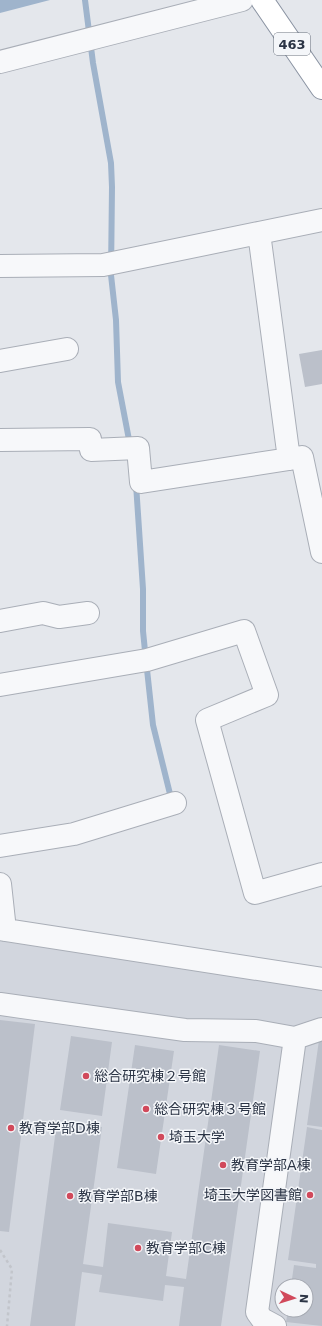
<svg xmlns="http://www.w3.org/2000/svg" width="322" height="1326" font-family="'DejaVu Sans','Noto Sans JP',sans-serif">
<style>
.built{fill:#d2d6de;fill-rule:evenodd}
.water{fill:#9fb4cc}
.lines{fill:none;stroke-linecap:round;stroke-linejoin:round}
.stream{stroke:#9fb4cc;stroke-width:6}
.building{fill:#bbc0ca}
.minor-casing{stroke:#a9aeb7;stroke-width:24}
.highway-casing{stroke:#8b94a3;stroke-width:24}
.path{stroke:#c2c5cb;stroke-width:2.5;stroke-dasharray:3 3;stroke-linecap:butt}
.minor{stroke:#f7f8fa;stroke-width:22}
.highway{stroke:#fff;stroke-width:22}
.poi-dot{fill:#d1495b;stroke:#f4f6f9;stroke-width:1.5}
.labels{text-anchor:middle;stroke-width:3;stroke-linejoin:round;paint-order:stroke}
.shield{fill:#f4f6f9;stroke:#676e7b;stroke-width:1}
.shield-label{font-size:13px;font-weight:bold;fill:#2b3445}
.poi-label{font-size:14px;fill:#2b3445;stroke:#f4f6f9;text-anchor:start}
</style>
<rect width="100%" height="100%" fill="#e4e7ec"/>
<path class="built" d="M0,941L322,988V1326H0ZM282,1286H306V1310H282Z"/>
<path class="water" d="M0,0H50L0,13Z"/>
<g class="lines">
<path class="stream" d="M85,0L93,63L111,163L112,187L111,275L116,320L118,382L130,445
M136,484L143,589V631L145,651L153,725L171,798"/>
</g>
<path class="building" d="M322,350V384L305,387L299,354Z
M0,1020L35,1024L9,1232L0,1231Z
M71,1036L112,1042L102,1116L60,1110Z
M319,1040L322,1041V1127L307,1125Z
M135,1045L174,1051L156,1174L117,1168Z
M219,1045L260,1051L221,1326H179L184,1287L165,1285L163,1301L99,1292L102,1275L82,1272L75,1326H30L57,1121L102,1127L83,1264L103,1267L108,1223L172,1232L166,1276L186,1279Z
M307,1127L322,1130V1326L286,1322L288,1310H306V1286H291L294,1265L316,1268V1264L288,1260Z"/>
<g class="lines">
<defs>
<path id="minor" d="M0,62L242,0
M259,233L289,459
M0,266L103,265L322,220
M0,361L67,349
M0,440L90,439L91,450L138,448L141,482L302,457L322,552
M0,621L43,613L59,617L88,613
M0,685L147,660L244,631L267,695L207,720L255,893L322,874
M0,846L74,834L175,803
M0,884L5,930
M0,929L322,979
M0,1004L185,1030L256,1031L295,1038L322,1029
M275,1326L262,1319L257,1312L295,1038"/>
<path id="highway" d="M262,0L322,88"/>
</defs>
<use href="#minor" class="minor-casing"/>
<use href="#highway" class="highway-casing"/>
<path class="path" d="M0,1250L12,1269L7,1326"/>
<use href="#minor" class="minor"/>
<use href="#highway" class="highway"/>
</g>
<g class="poi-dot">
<circle cx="86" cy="1076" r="4"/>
<circle cx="146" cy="1109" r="4"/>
<circle cx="11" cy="1128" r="4"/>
<circle cx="161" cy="1137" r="4"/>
<circle cx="223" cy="1165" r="4"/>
<circle cx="310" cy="1195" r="4"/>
<circle cx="70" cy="1196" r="4"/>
<circle cx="138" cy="1248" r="4"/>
</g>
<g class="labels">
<rect class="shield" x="274" y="33" width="36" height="22" rx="3"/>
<g class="shield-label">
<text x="292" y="49">463</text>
</g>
<g class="poi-label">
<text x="94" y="1081">総合研究棟２号館</text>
<text x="154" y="1114">総合研究棟３号館</text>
<text x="19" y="1133">教育学部D棟</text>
<text x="169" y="1142">埼玉大学</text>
<text x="231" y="1170">教育学部A棟</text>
<text x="302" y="1200" text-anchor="end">埼玉大学図書館</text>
<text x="78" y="1201">教育学部B棟</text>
<text x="146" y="1253">教育学部C棟</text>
</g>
</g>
<g transform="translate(294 1298) rotate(94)"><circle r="19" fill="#f4f6f9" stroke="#a4a8b1"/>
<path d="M0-3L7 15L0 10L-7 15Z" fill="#d1495b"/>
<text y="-6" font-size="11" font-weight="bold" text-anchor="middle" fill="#2b3445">N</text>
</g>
</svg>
